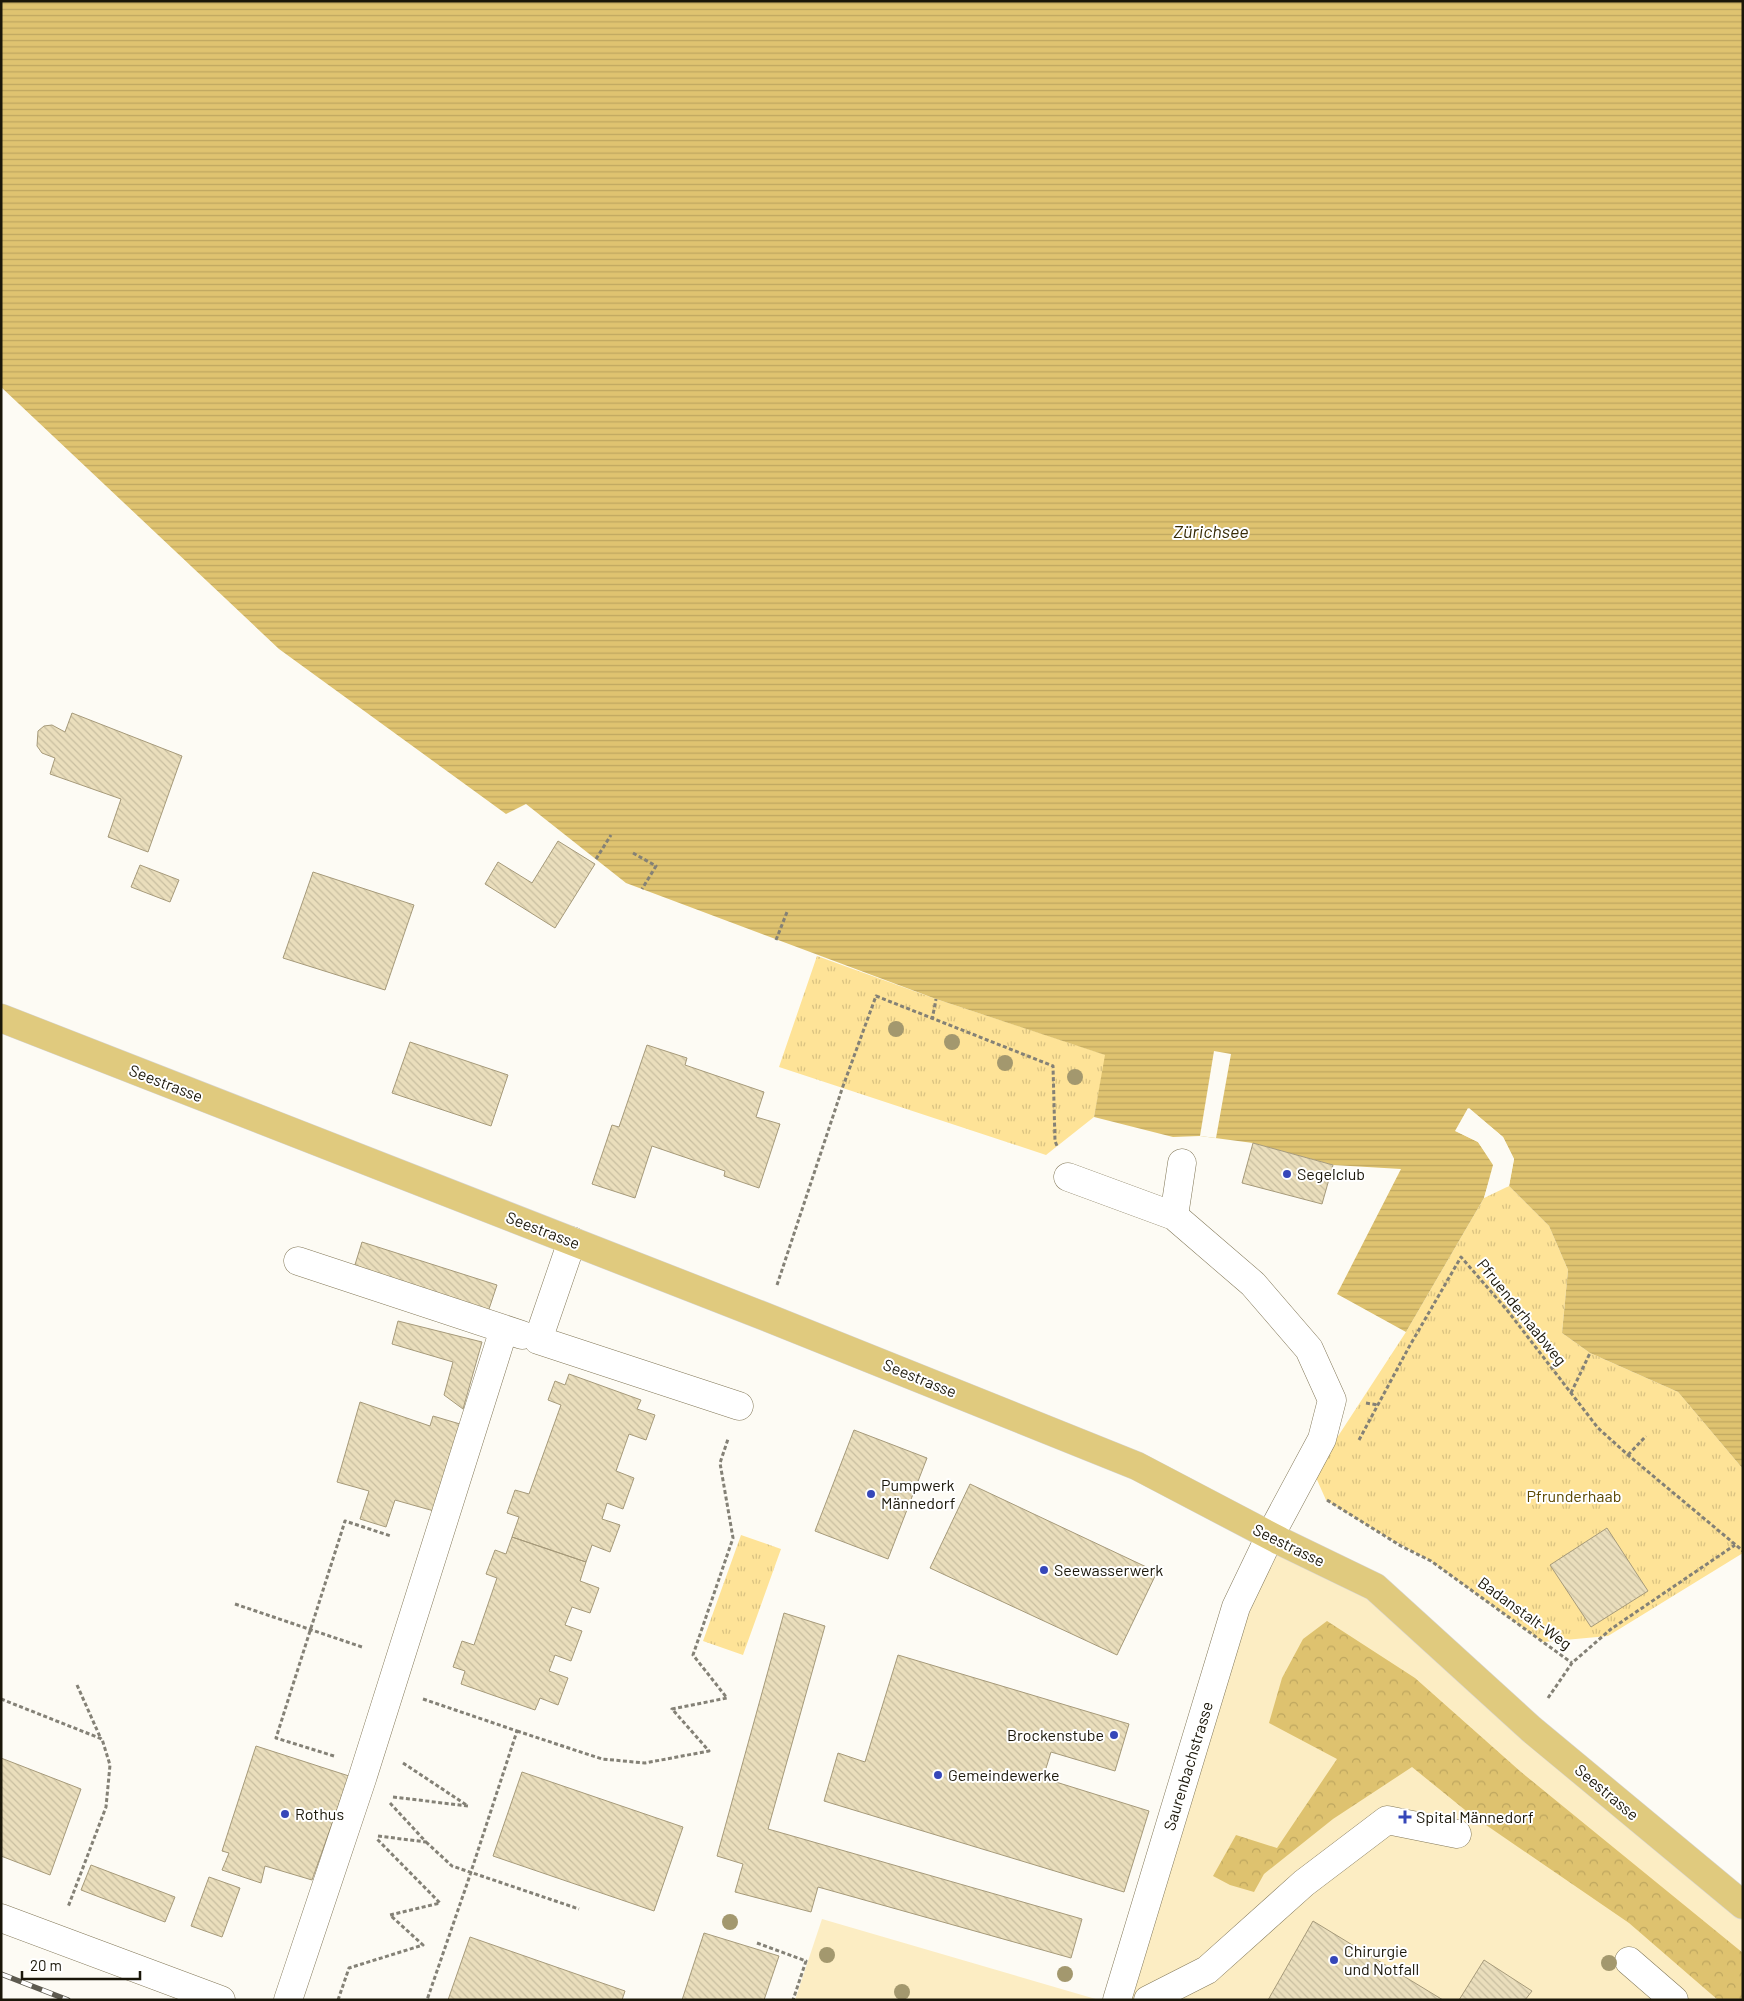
<svg xmlns="http://www.w3.org/2000/svg" width="1744" height="2001" font-family="Barlow,sans-serif">
<style>
.built{fill:#fcedc3}
.forest{fill:url(#forest-crowns)}
.park{fill:url(#park-tufts)}
.water{fill:url(#water-rules)}
.pier{fill:#fdfbf4}
.building{fill:url(#building-back-hatch);stroke:#a69a7a}
.lines{fill:none;stroke-linecap:round;stroke-linejoin:round}
.minor-casing{stroke:#837858;stroke-width:29}
.major-casing{stroke:#d6d5d3;stroke-width:29}
.path{stroke:#848176;stroke-width:3;stroke-dasharray:4 2.5;stroke-linecap:butt}
.minor{stroke:#fff;stroke-width:28}
.major{stroke:#e0ca7e;stroke-width:28}
.rail-casing{stroke:#5d5a4f;stroke-width:5.5}
.rail{stroke:#fff;stroke-width:4;stroke-dasharray:11;stroke-linecap:butt}
.tree{fill:#a3986e}
.poi-dot{fill:#3647b9;stroke:#fff;stroke-width:2}
.labels{text-anchor:middle;stroke-width:4;stroke-linejoin:round;paint-order:stroke}
.street-label{font-size:16px;fill:#1a1609;stroke:#fff}
.poi-label{font-size:16px;fill:#1a1609;stroke:#fff;text-anchor:start}
.park-label{font-size:16px;fill:#5a4700;stroke:#fff}
.water-label{font-size:18px;font-style:italic;fill:#372b06;stroke:#fff}
</style>
<defs>
<pattern id="forest-crowns" width="20" height="18" patternUnits="userSpaceOnUse" patternTransform="scale(1.25)"><rect width="20" height="18" fill="#dec26f"/><path d="M2 6a3 3 0 1 1 6 0M12 15a3 3 0 1 1 6 0" fill="none" stroke="#bea65f"/></pattern>
<pattern id="park-tufts" width="24" height="20" patternUnits="userSpaceOnUse" patternTransform="scale(1.25)"><rect width="24" height="20" fill="#fee397"/><path d="M3 7l-1-3M5 7V3M7 7l1-3M15 17l-1-3M17 17v-4M19 17l1-3" fill="none" stroke="#d9c281"/></pattern>
<pattern id="water-rules" width="6" height="5" patternUnits="userSpaceOnUse" patternTransform="scale(1.25)"><rect width="6" height="5" fill="#dfc370"/><path d="M0 2.5h6" fill="none" stroke="#bfa760"/></pattern>
<pattern id="building-back-hatch" width="6" height="6" patternUnits="userSpaceOnUse" patternTransform="scale(1.25)"><rect width="6" height="6" fill="#eadebc"/><path d="M-1 5l2 2M0 0l6 6M5-1l2 2" fill="none" stroke="#c8bea0"/></pattern>
</defs>
<rect width="100%" height="100%" fill="#fdfbf4"/>
<path class="built" d="M1270,1536L1375,1587L1743,1905V2000H1117Z
M822,1919L1099,2000H795Z"/>
<path class="forest" d="M1327,1621L1415,1678L1521,1772L1743,1953V2000H1718L1629,1923L1470,1814L1412,1767L1333,1819L1264,1874L1254,1892L1230,1885L1213,1876L1236,1835L1277,1848L1337,1759L1269,1723L1282,1678L1303,1639Z"/>
<path class="park" d="M817,956L936,999L1106,1055L1094,1117L1046,1155L779,1067Z
M1509,1186L1549,1226L1568,1270L1562,1333L1590,1353L1678,1392L1743,1469V1553L1608,1636L1543,1642L1431,1561L1390,1539L1326,1500L1314,1473L1406,1332L1484,1198Z
M741,1535L781,1549L743,1655L703,1641Z"/>
<path class="water" d="M1,1H1743V1469L1678,1392L1590,1353L1562,1333L1568,1270L1549,1226L1509,1186L1514,1159L1503,1137L1469,1108L1456,1131L1478,1142L1494,1165L1484,1198L1406,1332L1337,1294L1401,1169L1333,1165L1253,1143L1200,1136L1173,1137L1094,1117L1105,1055L936,999L626,883L526,804L506,814L279,649L1,387Z"/>
<path class="pier" d="M1214,1051L1231,1054L1216,1138L1200,1136Z
M1468,1108L1503,1137L1514,1159L1509,1186L1506,1187L1512,1159L1501,1138L1469,1112L1459,1130L1479,1140L1496,1164L1487,1196L1484,1198L1493,1165L1478,1142L1455,1131Z"/>
<path class="building" d="M72,713L182,756L148,852L108,837L121,799L50,774L55,758L42,753L37,746L38,731L44,726L52,725L65,732Z
M558,841L595,864L555,928L485,884L498,862L532,883Z
M140,865L179,880L170,902L131,887Z
M313,872L414,905L385,990L283,958Z
M410,1042L508,1075L491,1126L392,1093Z
M647,1045L687,1058L685,1065L764,1092L756,1117L780,1124L759,1188L724,1176L725,1171L652,1146L635,1198L592,1184L612,1125L619,1127Z
M1253,1143L1333,1165L1322,1204L1242,1183Z
M362,1242L497,1285L488,1312L354,1268Z
M398,1321L482,1342L463,1409L444,1395L453,1362L392,1344Z
M569,1374L641,1400L637,1409L655,1415L646,1440L629,1434L616,1471L634,1478L623,1509L607,1503L602,1519L620,1525L610,1552L592,1545L586,1562L512,1537L519,1517L507,1513L515,1490L529,1494L561,1405L548,1400L555,1381L565,1385Z
M360,1402L430,1426L433,1416L460,1424L434,1511L395,1500L386,1527L360,1519L369,1491L337,1482Z
M854,1430L927,1458L888,1559L815,1531Z
M970,1484L1157,1572L1117,1655L930,1568Z
M1607,1528L1648,1591L1591,1627L1550,1565Z
M512,1537L586,1562L580,1581L599,1588L590,1613L572,1607L565,1625L582,1631L571,1661L555,1655L549,1671L568,1678L558,1705L540,1698L535,1710L461,1684L465,1671L453,1667L462,1641L474,1645L497,1578L486,1574L495,1550L506,1554Z
M784,1613L825,1626L768,1829L1082,1919L1071,1958L818,1887L811,1912L735,1892L743,1864L717,1856Z
M898,1655L1129,1724L1115,1771L1051,1752L1043,1778L1149,1811L1124,1892L824,1801L838,1753L865,1762Z
M256,1746L349,1776L312,1880L265,1866L261,1883L222,1870L229,1853L222,1851Z
M1,1758L81,1789L50,1875L1,1856Z
M522,1772L683,1827L654,1911L493,1856Z
M91,1865L175,1897L165,1922L81,1890Z
M209,1877L240,1888L222,1937L191,1926Z
M1313,1921L1443,2000H1268Z
M704,1933L779,1956L764,2000H682Z
M470,1937L625,1991L622,2000H448Z
M1484,1960L1532,1991L1525,2000H1459Z"/>
<g class="lines">
<defs>
<path id="minor" d="M1068,1177L1174,1216
M572,1241L538,1340L739,1406
M298,1261L522,1335
M1,1918L221,2000
M1629,1961L1674,2000
M288,2000L362,1779L504,1329
M1117,2000L1236,1607L1270,1536L1322,1439L1332,1400L1309,1349L1253,1284L1174,1216L1182,1163
M1148,2000L1207,1970L1304,1883L1387,1820L1457,1834"/>
<path id="major" d="M1,1018L766,1317L1137,1466L1280,1541L1375,1587L1531,1729L1743,1905"/>
</defs>
<use href="#minor" class="minor-casing"/>
<use href="#major" class="major-casing"/>
<path class="path" d="M633,853L656,866L642,889
M596,859L611,835
M776,940L787,912
M932,1020L936,999
M777,1285L842,1089L876,996L1053,1066L1055,1141L1057,1146
M1571,1393L1590,1353
M1366,1403L1378,1405
M1359,1440L1409,1347L1461,1257L1507,1310L1598,1428L1628,1455L1743,1551
M1628,1455L1646,1436
M1327,1500L1401,1546L1431,1561L1572,1663
M235,1604L362,1647
M77,1685L101,1739
M1548,1698L1572,1663L1611,1629L1735,1545
M1,1699L102,1739L110,1765L106,1807L68,1907
M423,1699L517,1731L468,1881L427,2000
M517,1731L602,1759L645,1763L709,1751L672,1709L727,1698L693,1655L733,1538L720,1463L728,1439
M334,1756L276,1738L345,1521L391,1536
M393,1797L468,1806L403,1763
M378,1836L426,1842L390,1803
M426,1842L452,1866L579,1909
M757,1943L806,1961L793,2000
M338,2000L349,1968L423,1945L390,1915L440,1903L377,1839"/>
<use href="#minor" class="minor"/>
<use href="#major" class="major"/>
<defs>
<path id="rail" d="M1,1974L68,2000"/>
</defs>
<use href="#rail" class="rail-casing"/>
<use href="#rail" class="rail"/>
</g>
<g class="tree">
<circle cx="896" cy="1029" r="8"/>
<circle cx="952" cy="1042" r="8"/>
<circle cx="1005" cy="1063" r="8"/>
<circle cx="1075" cy="1077" r="8"/>
<circle cx="730" cy="1922" r="8"/>
<circle cx="827" cy="1955" r="8"/>
<circle cx="1609" cy="1963" r="8"/>
<circle cx="1065" cy="1974" r="8"/>
<circle cx="902" cy="1992" r="8"/>
</g>
<g class="poi-dot">
<circle cx="1287" cy="1174" r="5"/>
<circle cx="871" cy="1494" r="5"/>
<circle cx="1044" cy="1570" r="5"/>
<circle cx="1114" cy="1735" r="5"/>
<circle cx="938" cy="1775" r="5"/>
<circle cx="285" cy="1814" r="5"/>
<path d="M1402.5 1809.5h5v5h5v5h-5v5h-5v-5h-5v-5h5z"/>
<circle cx="1334" cy="1960" r="5"/>
</g>
<g class="labels">
<g class="street-label">
<text transform="translate(166 1083) rotate(21)" y="6">Seestrasse</text>
<text transform="translate(543 1230) rotate(21)" y="6">Seestrasse</text>
<text transform="translate(1522 1312) rotate(51)" y="6">Pfruenderhaabweg</text>
<text transform="translate(920 1378) rotate(22)" y="6">Seestrasse</text>
<text transform="translate(1289 1545) rotate(26)" y="6">Seestrasse</text>
<text transform="translate(1525 1613) rotate(36)" y="6">Badanstalt-Weg</text>
<text transform="translate(1188 1766) rotate(-73)" y="6">Saurenbachstrasse</text>
<text transform="translate(1607 1792) rotate(40)" y="6">Seestrasse</text>
</g>
<g class="poi-label">
<text x="1297" y="1180">Segelclub</text>
<text x="881" y="1491">Pumpwerk<tspan x="881" dy="18">Männedorf</tspan></text>
<text x="1054" y="1576">Seewasserwerk</text>
<text x="1104" y="1741" text-anchor="end">Brockenstube</text>
<text x="948" y="1781">Gemeindewerke</text>
<text x="295" y="1820">Rothus</text>
<text x="1416" y="1823">Spital Männedorf</text>
<text x="1344" y="1957">Chirurgie<tspan x="1344" dy="18">und Notfall</tspan></text>
</g>
<g class="park-label">
<text x="1574" y="1502">Pfrunderhaab</text>
</g>
<g class="water-label">
<text x="1211" y="538">Zürichsee</text>
</g>
</g>
<rect width="1744" height="2001" fill="none" stroke="#1a1609" stroke-width="5"/>
<path d="M22 1971v8h118v-8" fill="none" stroke="#1a1609" stroke-width="2.5"/>
<text x="30" y="1971" font-size="15" fill="#1a1609" stroke="#ffffff" stroke-width="4" paint-order="stroke">20 m</text>
</svg>
